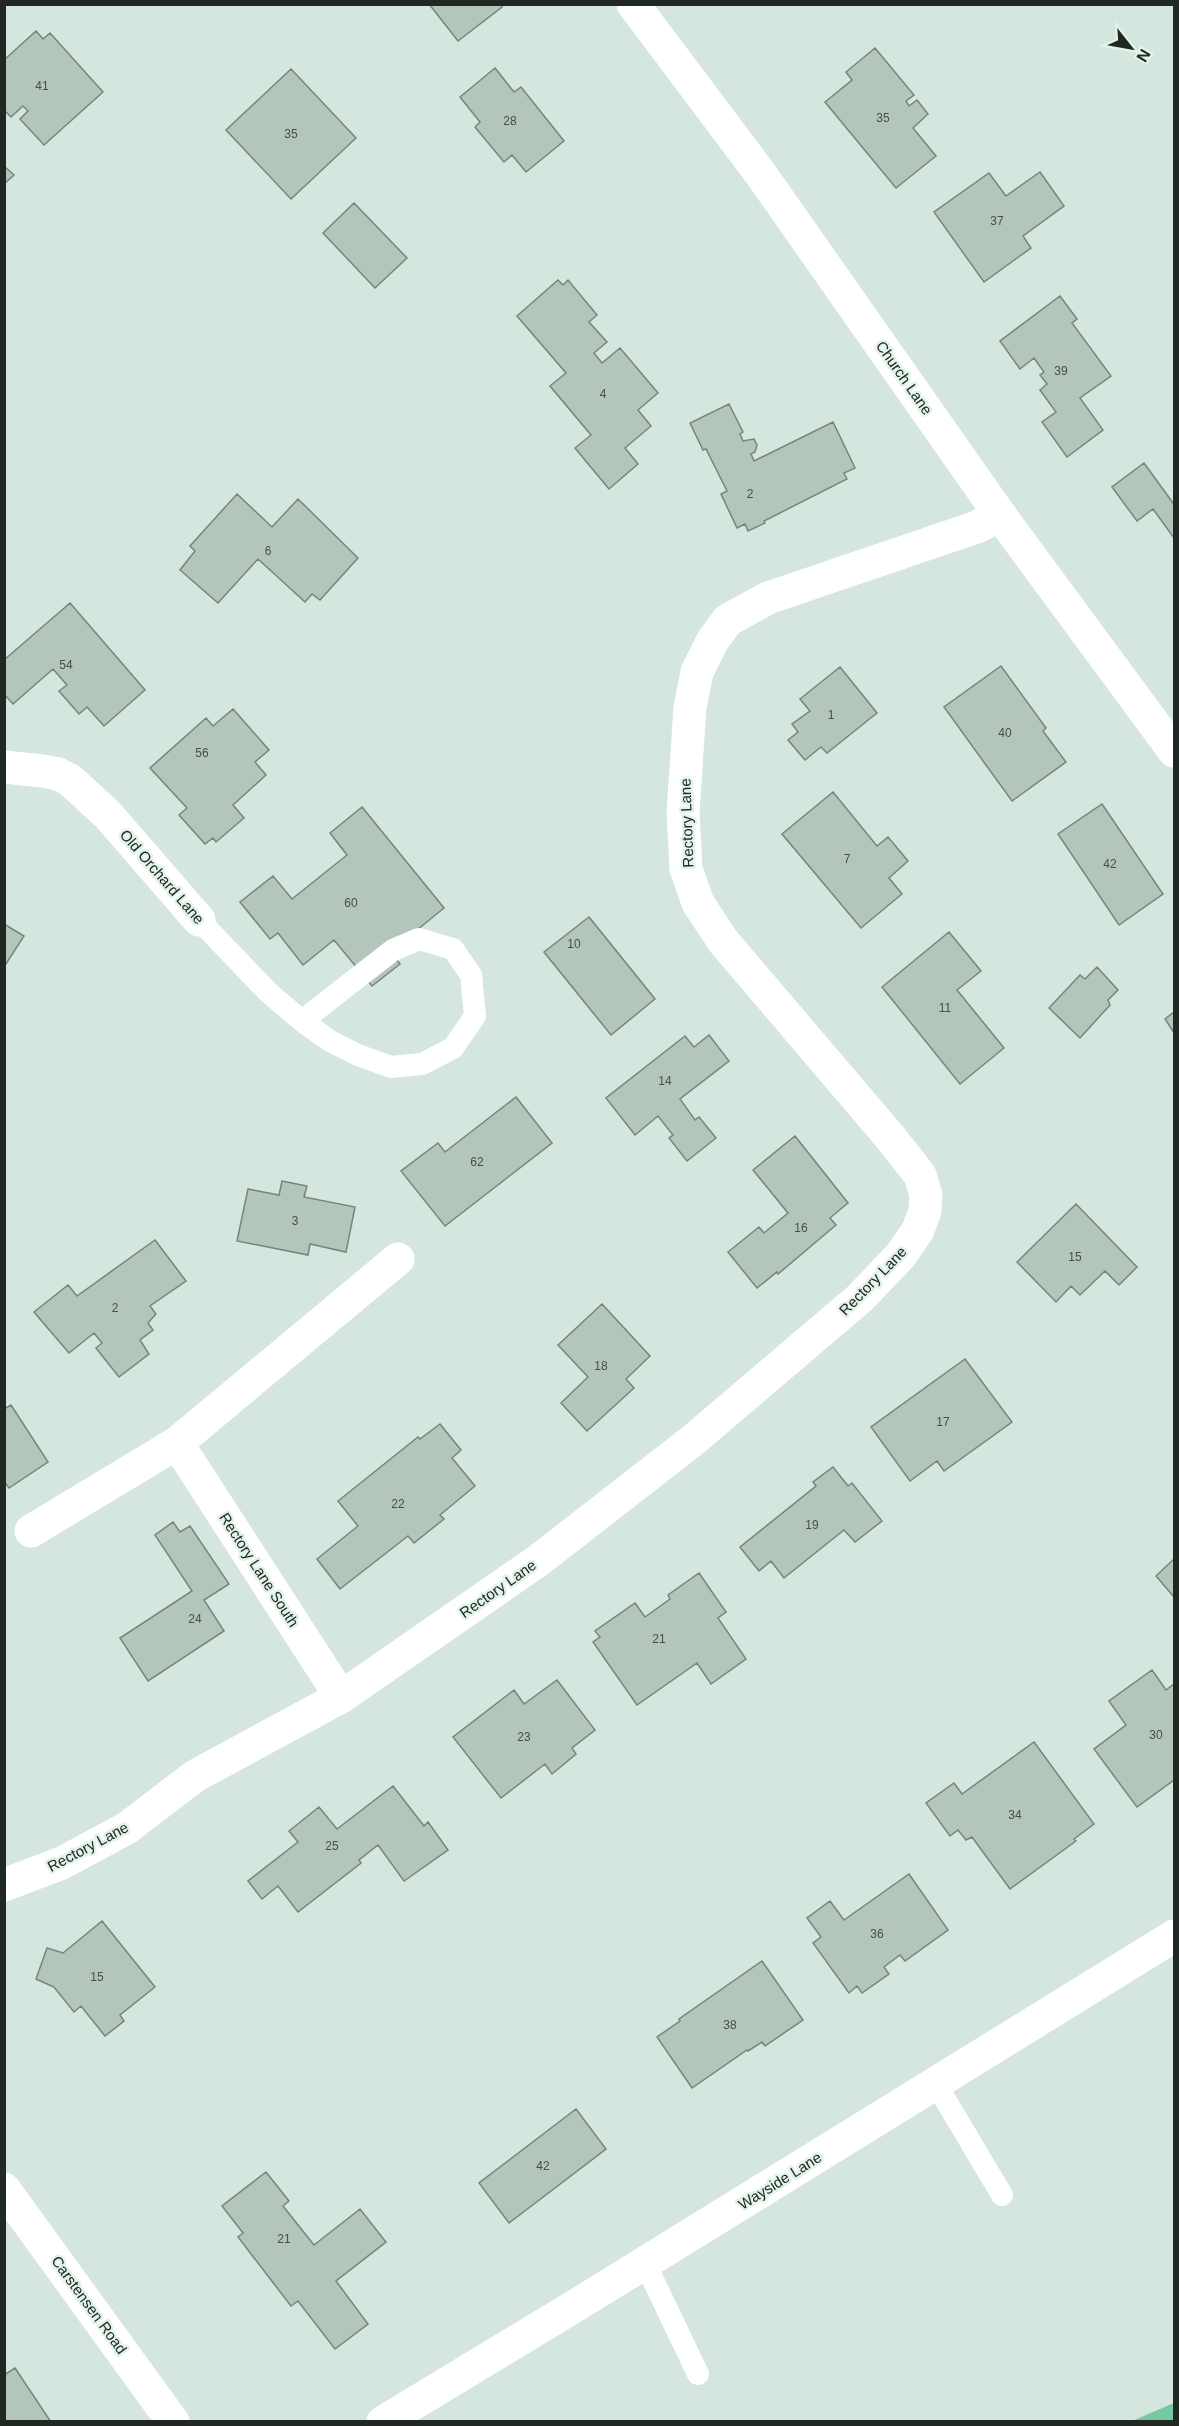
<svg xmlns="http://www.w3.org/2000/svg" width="1179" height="2426" font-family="Arial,sans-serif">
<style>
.green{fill:#76c8a3}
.building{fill:#b4c5bc;stroke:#76857d;stroke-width:1.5}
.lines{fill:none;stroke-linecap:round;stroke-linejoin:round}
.lane{stroke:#fff;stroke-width:22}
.street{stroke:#fff;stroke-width:33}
.secondary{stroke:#fff;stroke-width:33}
.labels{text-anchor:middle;stroke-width:5;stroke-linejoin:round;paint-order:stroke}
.number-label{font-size:12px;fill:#464f4a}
.street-label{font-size:15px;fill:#212824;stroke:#e2f3ea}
</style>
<rect width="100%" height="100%" fill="#d4e6dd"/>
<path class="green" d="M1174,2403V2421H1132Z"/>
<path class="building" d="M429,4H500L502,7L458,41Z
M36,31L43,39L50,33L103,92L44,145L20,119L28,111L23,106L11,117L4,110V60Z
M875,48L914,95L906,101L909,106L917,100L928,114L913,128L936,156L896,188L825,102L852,80L846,72Z
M495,68L514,92L521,87L564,141L526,172L512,155L504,162L475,127L480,122L460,97Z
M291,69L356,138L291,199L226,130Z
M4,166L14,175L4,184Z
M1040,172L1064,206L1023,236L1031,248L984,282L934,212L989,173L1006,196Z
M354,203L407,258L375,288L323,233Z
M558,280L563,285L568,280L597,315L589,322L607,342L594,353L602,363L620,348L658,393L638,410L651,426L625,448L638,464L609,489L575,448L591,435L550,386L566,373L517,316Z
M1060,296L1077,319L1072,323L1111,376L1080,398L1103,430L1067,457L1042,422L1056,412L1040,390L1047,384L1040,375L1044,372L1034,358L1020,369L1000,341Z
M729,404L743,432L740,434L743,441L754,439L757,445L755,452L751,454L754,461L833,422L855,468L844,473L847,479L764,521L765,523L748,531L745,524L737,528L721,494L727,491L706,449L703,450L690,423Z
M1144,463L1173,503L1174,502V538L1153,509L1137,521L1112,487Z
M237,494L272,527L298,499L358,558L320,600L312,594L305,602L258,559L218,603L180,570L195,551L190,546Z
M70,603L145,690L104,726L87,707L79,714L59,691L67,685L53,669L13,704L4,694V660Z
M1001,666L1046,728L1043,731L1066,762L1012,801L944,707Z
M840,667L877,713L827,753L821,747L805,760L788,740L798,732L792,724L810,711L800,699Z
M233,709L269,750L255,762L266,775L233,805L244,818L216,842L213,838L205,844L179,815L187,808L150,768L206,718L213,726Z
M833,792L877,846L888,837L908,861L889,878L902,894L861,928L782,834Z
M1102,804L1163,894L1119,925L1058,834Z
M362,807L444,908L390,952L400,964L372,986L334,940L303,965L278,933L270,939L240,902L273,876L292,899L347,855L330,833Z
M589,917L655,999L611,1035L544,952Z
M4,924L24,936L4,967Z
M949,932L981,971L957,990L1004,1048L960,1084L882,987Z
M1097,967L1118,990L1108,1000L1110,1005L1080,1038L1049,1008L1080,975L1085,979Z
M1174,1012V1033L1165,1019Z
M709,1035L729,1061L680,1099L695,1120L699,1117L716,1138L687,1161L669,1138L673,1135L658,1116L635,1135L606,1098L685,1036L694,1047Z
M516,1097L552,1143L445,1226L401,1171L438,1143L445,1152Z
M795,1136L848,1203L830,1218L836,1225L778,1274L777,1272L757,1288L728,1252L759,1227L764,1233L788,1213L753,1170Z
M282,1181L307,1186L304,1197L355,1207L346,1252L310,1244L308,1255L237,1241L248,1189L279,1195Z
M1076,1204L1137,1267L1119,1285L1105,1271L1080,1295L1071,1286L1056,1302L1017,1262Z
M155,1240L186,1281L150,1306L156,1314L148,1323L153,1330L140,1340L149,1354L119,1377L96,1348L102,1343L94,1333L69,1353L34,1312L68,1285L77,1296Z
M602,1304L650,1356L626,1379L634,1388L587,1431L561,1403L588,1377L558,1345Z
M965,1359L1012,1422L944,1471L937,1461L910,1481L871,1427Z
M11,1405L48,1462L9,1488L4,1481V1409Z
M440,1424L461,1450L452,1458L475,1486L440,1515L444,1519L414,1543L408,1536L340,1589L317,1559L358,1526L338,1501L418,1437L420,1439Z
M833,1467L848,1486L852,1483L882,1521L855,1542L844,1530L784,1578L771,1561L759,1571L740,1547L816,1486L813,1482Z
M173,1522L180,1532L190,1526L229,1584L204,1600L224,1631L148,1681L120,1638L192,1591L155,1535Z
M1174,1559V1597L1156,1576Z
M699,1573L726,1612L718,1618L746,1659L711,1684L697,1663L637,1705L593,1642L600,1637L595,1631L635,1603L645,1617L670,1599L668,1595Z
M1152,1670L1166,1690L1174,1684V1780L1137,1807L1094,1749L1126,1725L1109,1701Z
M557,1680L595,1730L572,1748L576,1754L552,1774L545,1764L501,1798L453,1737L514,1690L524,1704Z
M1034,1742L1094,1824L1074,1839L1076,1841L1010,1889L972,1837L966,1840L958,1830L950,1836L926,1803L954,1783L962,1794Z
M393,1786L424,1826L428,1822L448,1850L404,1881L378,1845L359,1860L361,1863L298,1912L278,1886L262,1899L248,1881L298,1842L289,1831L319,1807L337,1829Z
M909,1874L948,1930L905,1961L900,1955L884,1967L889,1974L862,1993L857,1986L849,1993L813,1943L821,1937L807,1918L830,1901L844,1920Z
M102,1921L155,1987L120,2015L124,2021L105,2036L81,2006L74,2012L54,1987L36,1979L47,1948L63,1953Z
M762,1961L803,2020L765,2046L762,2042L748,2051L747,2050L692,2088L657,2037L680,2021L679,2019Z
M576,2109L606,2149L509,2223L479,2183Z
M266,2172L289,2201L283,2206L314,2245L360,2209L386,2242L336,2281L368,2324L335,2349L298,2301L291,2306L238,2237L243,2233L222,2206Z
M15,2368L51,2422H4V2375Z"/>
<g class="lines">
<path class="lane" d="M199,920L268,992L302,1021L330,1041L358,1055L391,1067L422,1064L453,1048L475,1016L471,975L453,949L419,939L393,950L302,1021
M936,2084L1002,2195
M645,2263L698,2374"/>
<path class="street" d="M4,767L43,771L58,774L70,780L108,815L199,920
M177,1443L341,1697
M31,1531L177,1443L398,1259
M4,1885L62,1863L127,1828L195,1776L341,1697L539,1560L692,1441L860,1298L901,1255L918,1230L925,1211L926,1195L920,1175L890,1137L723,941L698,903L686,869L683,812L690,708L697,672L713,640L728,620L768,598L977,527L1000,515
M4,2189L173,2422
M383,2422L575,2306L1174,1936"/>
<path class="secondary" d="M633,4L760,173L1000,515L1174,751"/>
</g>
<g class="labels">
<g class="number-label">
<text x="42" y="90">41</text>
<text x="883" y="122">35</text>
<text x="510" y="125">28</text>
<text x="291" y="138">35</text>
<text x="997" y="225">37</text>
<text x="1061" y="375">39</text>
<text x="603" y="398">4</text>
<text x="750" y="498">2</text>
<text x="268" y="555">6</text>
<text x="66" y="669">54</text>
<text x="831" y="719">1</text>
<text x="1005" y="737">40</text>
<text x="202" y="757">56</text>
<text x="847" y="863">7</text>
<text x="1110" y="868">42</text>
<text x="351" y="907">60</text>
<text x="574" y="948">10</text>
<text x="945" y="1012">11</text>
<text x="665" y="1085">14</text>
<text x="477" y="1166">62</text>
<text x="295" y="1225">3</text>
<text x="801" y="1232">16</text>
<text x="1075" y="1261">15</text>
<text x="115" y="1312">2</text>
<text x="601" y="1370">18</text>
<text x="943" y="1426">17</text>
<text x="398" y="1508">22</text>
<text x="812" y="1529">19</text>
<text x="195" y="1623">24</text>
<text x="659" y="1643">21</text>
<text x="1156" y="1739">30</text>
<text x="524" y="1741">23</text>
<text x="1015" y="1819">34</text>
<text x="332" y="1850">25</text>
<text x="877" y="1938">36</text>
<text x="97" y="1981">15</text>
<text x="730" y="2029">38</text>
<text x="543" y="2170">42</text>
<text x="284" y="2243">21</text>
</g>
<g class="street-label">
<text transform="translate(904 378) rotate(55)" y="5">Church Lane</text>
<text transform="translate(687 823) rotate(-92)" y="5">Rectory Lane</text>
<text transform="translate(162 877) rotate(49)" y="5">Old Orchard Lane</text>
<text transform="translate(873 1281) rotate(-46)" y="5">Rectory Lane</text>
<text transform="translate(259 1570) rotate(57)" y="5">Rectory Lane South</text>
<text transform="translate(498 1589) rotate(-35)" y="5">Rectory Lane</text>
<text transform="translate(88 1847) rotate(-28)" y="5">Rectory Lane</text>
<text transform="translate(780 2181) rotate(-32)" y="5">Wayside Lane</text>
<text transform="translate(89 2305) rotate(54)" y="5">Carstensen Road</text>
</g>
</g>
<rect width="1179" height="2426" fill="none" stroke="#212824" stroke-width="12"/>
<g transform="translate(1131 48) rotate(121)" stroke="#e2f3ea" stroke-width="4.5" paint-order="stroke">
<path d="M0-4.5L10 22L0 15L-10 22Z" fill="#212824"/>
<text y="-9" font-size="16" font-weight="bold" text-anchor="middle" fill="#212824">N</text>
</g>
</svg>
